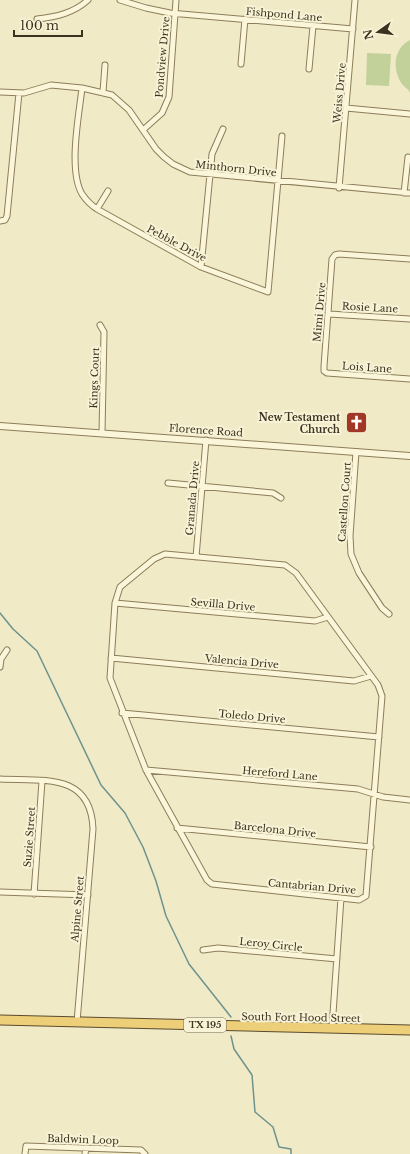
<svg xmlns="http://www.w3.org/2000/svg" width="410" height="1154" font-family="'Libre Baskerville',serif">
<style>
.green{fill:#c2d099}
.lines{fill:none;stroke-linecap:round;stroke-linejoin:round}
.stream{stroke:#6d938f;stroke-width:1.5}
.minor-casing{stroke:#8d7d5a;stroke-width:7}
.tertiary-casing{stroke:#8d7d5a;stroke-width:8}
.trunk-casing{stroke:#5b4a2f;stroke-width:11}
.minor{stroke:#fbf5da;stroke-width:5}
.tertiary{stroke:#fbf5da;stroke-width:6}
.trunk{stroke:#eccf78;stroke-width:9}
.labels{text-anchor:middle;stroke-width:4;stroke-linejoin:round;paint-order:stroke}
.shield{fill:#f8f3d6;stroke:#756c56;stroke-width:1}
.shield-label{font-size:9px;font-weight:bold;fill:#3d321f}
.street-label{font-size:10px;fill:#3d321f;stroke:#f8f3d6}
.poi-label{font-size:10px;font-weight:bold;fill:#3d321f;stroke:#f8f3d6;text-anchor:end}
</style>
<rect width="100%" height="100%" fill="#f1eac6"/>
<path class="green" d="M410,40V93C409,89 405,88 402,84C392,69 393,49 410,40Z
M367,53L391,54L389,86L366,85Z"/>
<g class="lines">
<path class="stream" d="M0,613L13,629L37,651L101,785L125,813L143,847L156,881L166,916L189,964L231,1017
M231,1036L234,1049L252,1075L255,1112L273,1127L279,1147L291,1149V1154"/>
<defs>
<path id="minor" d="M120,0L146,8L170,13L353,29
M37,19C56,17 74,13 88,0
M241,64L245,19
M309,69L313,26
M82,88C79,115 68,170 82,194C86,200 91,205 97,209L201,267L268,292L282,136
M0,92L24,93L51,85L82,88L112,95L129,110L156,149L164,157L173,164L190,172L410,193
M103,92L105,65
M346,108L410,114
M143,130L162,113L169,97L176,0
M339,188L355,0
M404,193L408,157
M97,209L108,191
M0,221L5,220L7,216L19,93
M410,259L339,254L335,255L332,259L324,366V371L327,373L410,379
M201,267L212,154L223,129
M329,314L410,319
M100,325L104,332L102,433
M356,452L350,536L351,554L359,573L382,608L389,614
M168,483L273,493L281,498
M165,554L285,565L296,573L378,685L382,696L366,896L359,900L212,884L207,880L146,770L110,678L115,603L120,587L154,559Z
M196,557L206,440
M115,603L315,621L328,617
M111,658L354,681L371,676
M0,667L1,659L7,650
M122,713L379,737
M146,770L358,789L383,797L410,800
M0,779C43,781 91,772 93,829L77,1022
M177,828L371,847
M0,892L88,895
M34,894L42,781
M203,950L218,948L337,959
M332,1028L341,898
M25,1154L26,1146L141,1150L145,1154
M85,1154L86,1148"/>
<path id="tertiary" d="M0,426L410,456"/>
<path id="trunk" d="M0,1020L410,1030"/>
</defs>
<use href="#minor" class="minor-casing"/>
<use href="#tertiary" class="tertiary-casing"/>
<use href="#trunk" class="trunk-casing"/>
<use href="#minor" class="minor"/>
<use href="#tertiary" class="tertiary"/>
<use href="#trunk" class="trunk"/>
</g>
<defs>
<symbol id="church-square" viewBox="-11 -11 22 22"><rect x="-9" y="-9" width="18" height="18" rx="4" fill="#a03727" stroke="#f8f3d6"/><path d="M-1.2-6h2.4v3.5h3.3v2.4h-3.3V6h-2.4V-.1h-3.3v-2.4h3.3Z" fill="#fff"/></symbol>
</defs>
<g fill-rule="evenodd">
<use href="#church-square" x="344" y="410" width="25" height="25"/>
</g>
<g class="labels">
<rect class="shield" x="184" y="1018" width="42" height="14" rx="3"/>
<g class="shield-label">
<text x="205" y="1028">TX 195</text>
</g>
<g class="street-label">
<text transform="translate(284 14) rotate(5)" y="4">Fishpond Lane</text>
<text transform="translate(162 57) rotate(-85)" y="4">Pondview Drive</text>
<text transform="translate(339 93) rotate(-85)" y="4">Weiss Drive</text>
<text transform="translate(236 168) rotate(6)" y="4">Minthorn Drive</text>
<text transform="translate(177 243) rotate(28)" y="4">Pebble Drive</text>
<text transform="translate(370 307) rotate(3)" y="4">Rosie Lane</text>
<text transform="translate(319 312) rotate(-85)" y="4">Mimi Drive</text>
<text transform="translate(367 367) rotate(4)" y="4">Lois Lane</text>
<text transform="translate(94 378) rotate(-88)" y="4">Kings Court</text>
<text transform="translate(206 430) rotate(4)" y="4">Florence Road</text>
<text transform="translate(192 498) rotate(-85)" y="4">Granada Drive</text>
<text transform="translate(344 502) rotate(-86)" y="4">Castellon Court</text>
<text transform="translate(223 604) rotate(5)" y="4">Sevilla Drive</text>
<text transform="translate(242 661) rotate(5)" y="4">Valencia Drive</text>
<text transform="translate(252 716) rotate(5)" y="4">Toledo Drive</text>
<text transform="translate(280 773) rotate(5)" y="4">Hereford Lane</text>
<text transform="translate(275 829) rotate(6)" y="4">Barcelona Drive</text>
<text transform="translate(29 837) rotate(-86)" y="4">Suzie Street</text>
<text transform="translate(312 886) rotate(5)" y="4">Cantabrian Drive</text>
<text transform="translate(77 909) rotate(-85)" y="4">Alpine Street</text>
<text transform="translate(271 944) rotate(6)" y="4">Leroy Circle</text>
<text transform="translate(301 1017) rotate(1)" y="4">South Fort Hood Street</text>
<text transform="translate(83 1139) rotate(2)" y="4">Baldwin Loop</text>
</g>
<g class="poi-label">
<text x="340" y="421">New Testament<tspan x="340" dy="12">Church</tspan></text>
</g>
</g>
<g transform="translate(378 32) rotate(256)" stroke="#f8f3d6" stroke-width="3" paint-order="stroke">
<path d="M0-3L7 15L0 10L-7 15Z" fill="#3d321f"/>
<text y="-6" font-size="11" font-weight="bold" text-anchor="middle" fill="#3d321f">N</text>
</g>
<path d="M14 30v6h68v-6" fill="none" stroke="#3d321f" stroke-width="2"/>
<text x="20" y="30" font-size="12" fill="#3d321f" stroke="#f8f3d6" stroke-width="3" paint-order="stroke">100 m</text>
</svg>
